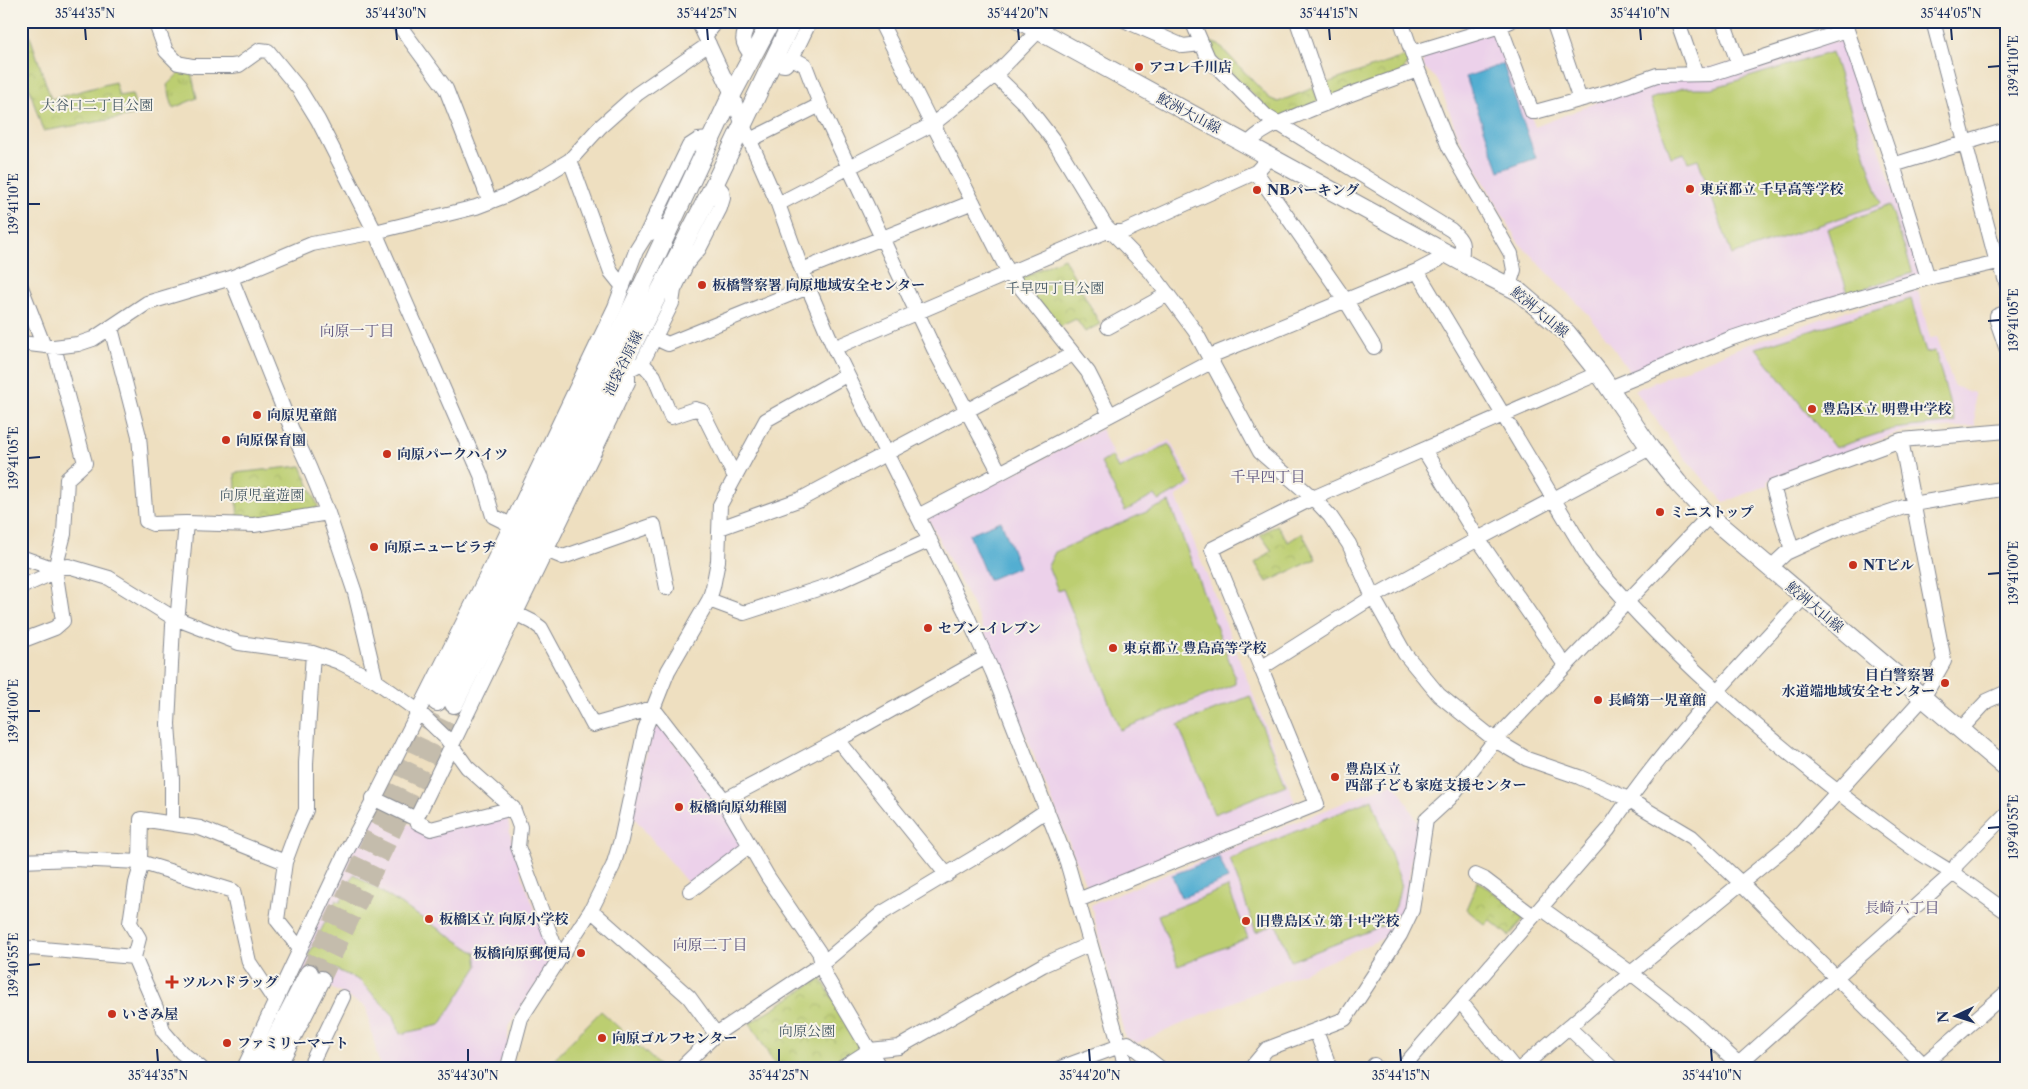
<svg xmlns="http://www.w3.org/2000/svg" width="2028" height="1089" font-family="'Libre Caslon Text','Noto Serif JP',serif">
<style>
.built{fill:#ecd1ea}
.grass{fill:url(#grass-tufts);stroke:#6c7e68}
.park{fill:url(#park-crowns);stroke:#6c7e68}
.pitch{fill:#bcce71;stroke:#6c7e68}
.water{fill:#53aed1;stroke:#376e98}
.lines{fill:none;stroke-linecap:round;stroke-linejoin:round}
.major-tunnel{stroke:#c4bcac;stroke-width:18;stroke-dasharray:18 9;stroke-linecap:butt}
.minor-casing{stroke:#84878f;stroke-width:16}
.major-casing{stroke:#84878f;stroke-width:20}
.minor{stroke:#fff;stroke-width:14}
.major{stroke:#fff;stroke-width:18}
.ticks{fill:none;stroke:#1b2f5e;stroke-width:2}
.poi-dot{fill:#c8321e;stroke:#f7f3e8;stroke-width:2}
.labels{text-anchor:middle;stroke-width:4;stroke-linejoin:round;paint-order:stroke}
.poi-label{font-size:14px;font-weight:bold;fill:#1b2f5e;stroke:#f7f3e8;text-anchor:start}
.park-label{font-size:14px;fill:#435763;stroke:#f7f3e8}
.street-label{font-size:14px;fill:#1b2f5e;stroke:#f7f3e8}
.neighbourhood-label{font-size:15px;fill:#5c537e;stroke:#f7f3e8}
.neatline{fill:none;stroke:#1b2f5e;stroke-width:2}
.ticks-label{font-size:12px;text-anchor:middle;fill:#1b2f5e}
</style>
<defs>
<pattern id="grass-tufts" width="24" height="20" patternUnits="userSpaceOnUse" patternTransform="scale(1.25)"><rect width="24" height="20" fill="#bcce71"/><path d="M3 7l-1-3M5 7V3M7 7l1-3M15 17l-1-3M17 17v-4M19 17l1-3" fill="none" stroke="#a1b164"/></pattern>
<pattern id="park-crowns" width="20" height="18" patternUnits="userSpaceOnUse" patternTransform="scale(1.25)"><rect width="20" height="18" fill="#bcce71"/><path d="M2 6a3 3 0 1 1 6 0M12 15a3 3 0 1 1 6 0" fill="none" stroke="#a1b164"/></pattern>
</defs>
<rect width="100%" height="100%" fill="#f7f3e8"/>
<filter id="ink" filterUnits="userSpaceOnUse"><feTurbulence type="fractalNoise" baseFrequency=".02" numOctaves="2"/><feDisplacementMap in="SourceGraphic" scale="10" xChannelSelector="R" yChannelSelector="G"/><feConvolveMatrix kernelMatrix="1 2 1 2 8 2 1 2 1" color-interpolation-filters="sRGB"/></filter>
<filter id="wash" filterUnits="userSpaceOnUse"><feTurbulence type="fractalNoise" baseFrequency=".0096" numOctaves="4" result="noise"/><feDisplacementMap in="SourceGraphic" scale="20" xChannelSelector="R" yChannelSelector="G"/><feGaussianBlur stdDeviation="1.12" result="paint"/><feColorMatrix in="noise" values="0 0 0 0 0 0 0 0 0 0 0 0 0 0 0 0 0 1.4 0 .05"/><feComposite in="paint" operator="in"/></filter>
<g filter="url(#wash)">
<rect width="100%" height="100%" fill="#eedfc0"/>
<path class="built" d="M1494,32L1500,35L1535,127L1656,79L1822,43L1844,40L1920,272L1918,278L1630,373L1610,343L1588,314L1518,242L1458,136L1438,80L1424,67L1422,54Z
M1918,291L1930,338L1937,337L1954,386L1974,393L1975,426L1903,431L1768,481L1769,485L1724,502L1676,448L1635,390L1738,348L1829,316Z
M1101,429L1118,465L1170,440L1194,486L1176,496L1296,805L1088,890L976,612L928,518Z
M661,727L720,800L744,844L690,886L631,814L653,729Z
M1395,782L1418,823L1404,906L1391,935L1137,1043L1125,1037L1091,905Z
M377,809L428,833L504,815L508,818L510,833L523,878L553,959L508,1027V1047L497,1068H380L366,1007L296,969L372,810Z"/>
<path class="grass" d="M191,71L197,98L173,108L167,85L180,72Z"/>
<path class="park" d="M21,21H25L51,99L115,82L119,96L132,94L138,115L43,131L21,63Z
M1208,41L1219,45L1269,98L1278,102L1313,88L1319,101L1277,118L1214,56Z
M1406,56L1408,64L1400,74L1327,98L1321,85Z
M1064,258L1100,324L1085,332L1076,319L1057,328L1019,279Z
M301,466L318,506L315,510L238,520L235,473Z
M1277,525L1288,542L1302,533L1316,559L1267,582L1255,563L1272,551L1260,534Z
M1478,881L1526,916L1509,936L1490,920L1485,925L1466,909Z
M821,978L862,1050L832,1068H777L750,1023Z"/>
<path class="pitch" d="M1832,52L1881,204L1732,255L1698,159L1688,162L1684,153L1671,157L1650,99L1682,88H1712Z
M1890,205L1913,273L1848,293L1827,229Z
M1911,299L1926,353L1935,351L1955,422L1893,429L1835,448L1756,348Z
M1169,444L1189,484L1159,501L1155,495L1125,511L1101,463L1112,456L1118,469Z
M1169,502L1235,676V684L1120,730L1063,589L1058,591L1048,566L1055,552Z
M1250,696L1286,785L1214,814L1178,725Z
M1372,799L1401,883L1396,906L1385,925L1291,961L1276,924L1256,932L1230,859Z
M354,874L476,953L478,966L440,1025L400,1034L394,1016L360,981L308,956L336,900L340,902Z
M1228,887L1248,938L1178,966L1158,915Z
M601,1011L658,1064L655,1068H545Z"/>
<path class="water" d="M1503,64L1536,158L1499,171L1466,77Z
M1001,521L1019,567L988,580L969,534Z
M1219,857L1228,879L1181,898L1172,875Z"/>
</g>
<g filter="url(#ink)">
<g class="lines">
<path class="major-tunnel" d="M309,973L437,702
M321,980L454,704"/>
<defs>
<path id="minor" d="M155,21L166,51L178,63L193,66H232L239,65L260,50L268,51L299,89L318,120L375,232L481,475L493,516L511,525
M396,21L446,89L490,202
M698,21L732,94L742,123L778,204L808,287L834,348L965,611L993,673L1067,862L1126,1068
M750,21C741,38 740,42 753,57
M880,21L932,125
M1126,21L1183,46L1201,44
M1192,21L1208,58L1266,116L1451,230C1464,241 1463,244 1461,261
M1297,21L1325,104
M1401,21L1418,70L1449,147L1511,254L1514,270L1509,286
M1553,21L1580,100
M1723,21L1739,65
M1933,21L1997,263
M2005,21L2007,27
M1846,22L1847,30L1893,165L1928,278
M1678,23L1696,74
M1500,26L1532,112H1535L1612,91L1657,75L1711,74L1847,30
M705,36L717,21
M1412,53L1500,26L1511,21
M792,58L805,65L823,112L934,349L1000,473
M771,63L785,65L792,58L810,21
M995,75L1026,105L1054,141L1105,225L1151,272L1195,331L1260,452L1313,498L1330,516L1349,544L1373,597L1405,654L1439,695L1495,740L1527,759L1579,777L1628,799L1692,837L1741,883L1927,1068
M933,124L1009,273L1088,372L1110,415
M750,140L820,105
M1247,145C1261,128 1287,120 1307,111C1344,96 1381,83 1418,70
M570,160L611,272L623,287
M1893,165L2007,130
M1256,172L1346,301L1374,347
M778,204L933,124L995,75L1048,21
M646,235L689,146L698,140L711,139
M2000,262L2007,285
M802,270L973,202
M1417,271L1590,560C1680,667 1791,759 1903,841C1919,853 1935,862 1951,872C1970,885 1988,899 2007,912
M231,278L292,430L309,467L328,513L355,593L376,681L418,711L446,738L467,767L513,808L520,827L518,847L559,958
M21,287L43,344
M2007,312L1997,316V321L2007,350
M1108,327L1168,294
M111,328L139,436L146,521L153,524L186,523L178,612L173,625L168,724L172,779V823
M655,338L668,344L808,287
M21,343L54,347L78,344L93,339L147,303L231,278L312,244L375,232L476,207L505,196L534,182L570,160L600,127L637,94L709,44
M834,348L1105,232H1123L1256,172L1270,157
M1210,356L1417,271L1438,260L1445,252
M642,363L654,376L671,417L695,409L702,411L735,477
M628,370L642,363L672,303L674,290L687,263L699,249L720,208L723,198L722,191L715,183
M1610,388L1732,338L1798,316L1928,278L2007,260
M1424,450L1478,539L1565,665
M918,516L1213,361
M186,523L254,525L328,513
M720,528L801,499L1073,354
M546,550L563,557L654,525L667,588
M1792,550L1773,487L1901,440L2007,431
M21,557L55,569
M1770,568L1786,553L1841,528L1913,504L2007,488
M21,587L48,575L55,569L68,566L109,578L172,617L239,643L313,653L339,662L376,681
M709,600L744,613L833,584L930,540
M515,613L533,622L541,628L593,725L653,708L721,796L768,877L819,952L825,975L880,1068
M21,641L55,628L63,621L55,569L64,534L67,479L85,463L54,347
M1261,668L1373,597L1478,539L1650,448
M1960,730L1987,701L2007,692
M838,740L947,875
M373,798L416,819L417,822L431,829L513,808
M724,800L838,740L986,657
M416,819L628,382V357
M21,861L73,859L140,862L233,891L249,962L275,1001
M140,862L141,819L200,828L285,862L277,920L300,949
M285,862L295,835L306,810V763L313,653
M1475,875L1484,879L1533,916
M690,891L749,846
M1078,900L1317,804L1212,549L1313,498L1599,373
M1541,908L1631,973L1691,1020L1743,1068
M591,910L689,997L716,1034
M21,950L31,948L134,957L159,1015L163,1031L181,1052L201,1068
M134,957L139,938L130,923L136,883L142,863
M1460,1001L1514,1068
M1569,1028L1612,1068
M1316,1031L1330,1068
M1924,1064L2007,992
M244,1068L346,852L378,792L487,575L615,307L636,251L646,235L669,225
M309,1068L343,997
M507,1068L509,1063L521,1018L591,910L613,866L621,840L645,729L668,671L709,600L713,587L718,561L720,505L766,420L846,375
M681,1068L716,1034L823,963L882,913L992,847L1047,810
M842,1068L870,1050L899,1047L1043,965L1090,944
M1060,1068L1128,1043L1160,1068
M1251,1068L1267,1049L1345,1019L1400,935L1412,910L1426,820L1450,798L1495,740L1709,516
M1373,1068L1374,1065
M1402,1068L1608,830C1664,745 1734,672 1804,597
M1521,1068L1631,973L1794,840L1923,698L1944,661L1901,440
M1734,1068L1953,873L1957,864L2007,813"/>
<path id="major" d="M1021,21L1486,275L1518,291L1567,333L1599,373L1650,448L1678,483L1709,516L2007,769
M437,702L628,316L732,94L771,21
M454,704L645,320L715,183L792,21
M260,1068L309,973
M276,1068L321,980"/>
</defs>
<use href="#minor" class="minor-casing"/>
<use href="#major" class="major-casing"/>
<use href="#minor" class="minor"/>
<use href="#major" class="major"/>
</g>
</g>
<path class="ticks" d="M85,28L86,40M396,28L397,40M707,28L708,40M1018,28L1019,40M1329,28L1330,40M1640,28L1641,40M1951,28L1952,40M1988,67L2000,66M28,204H40M1988,321L2000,320M28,458L40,457M1988,574L2000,573M28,711H40M1988,828L2000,827M28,965L40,964M157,1049L158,1062M468,1049V1062M779,1049V1062M1089,1049L1090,1062M1400,1049L1401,1062M1711,1049L1712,1062"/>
<g class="poi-dot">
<circle cx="1139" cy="67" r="5"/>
<circle cx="1690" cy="189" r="5"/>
<circle cx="1257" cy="190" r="5"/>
<circle cx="702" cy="285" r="5"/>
<circle cx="1812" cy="409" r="5"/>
<circle cx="257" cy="415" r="5"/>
<circle cx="226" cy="440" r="5"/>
<circle cx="387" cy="454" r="5"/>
<circle cx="1660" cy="512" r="5"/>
<circle cx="374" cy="547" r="5"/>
<circle cx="1853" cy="565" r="5"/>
<circle cx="928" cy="628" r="5"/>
<circle cx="1113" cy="648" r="5"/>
<circle cx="1945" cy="683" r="5"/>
<circle cx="1598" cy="700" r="5"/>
<circle cx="1335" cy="777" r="5"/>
<circle cx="679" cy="807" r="5"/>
<circle cx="429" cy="919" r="5"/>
<circle cx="1246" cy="921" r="5"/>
<circle cx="581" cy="953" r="5"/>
<path d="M169.5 974.5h5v5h5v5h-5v5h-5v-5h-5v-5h5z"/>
<circle cx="112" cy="1014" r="5"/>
<circle cx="602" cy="1038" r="5"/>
<circle cx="227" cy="1043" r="5"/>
</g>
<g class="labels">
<g class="poi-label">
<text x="1149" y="72">アコレ千川店</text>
<text x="1700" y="194">東京都立 千早高等学校</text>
<text x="1267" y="195">NBパーキング</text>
<text x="712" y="290">板橋警察署 向原地域安全センター</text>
<text x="1822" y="414">豊島区立 明豊中学校</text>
<text x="267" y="420">向原児童館</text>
<text x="236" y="445">向原保育園</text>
<text x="397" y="459">向原パークハイツ</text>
<text x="1670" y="517">ミニストップ</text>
<text x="384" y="552">向原ニュービラヂ</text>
<text x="1863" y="570">NTビル</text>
<text x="938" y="633">セブン-イレブン</text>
<text x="1123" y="653">東京都立 豊島高等学校</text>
<text x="1935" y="680" text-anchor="end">目白警察署<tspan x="1935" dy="16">水道端地域安全センター</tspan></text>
<text x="1608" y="705">長崎第一児童館</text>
<text x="1345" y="774">豊島区立<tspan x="1345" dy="16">西部子ども家庭支援センター</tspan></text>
<text x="689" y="812">板橋向原幼稚園</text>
<text x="439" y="924">板橋区立 向原小学校</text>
<text x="1256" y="926">旧豊島区立 第十中学校</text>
<text x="571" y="958" text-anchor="end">板橋向原郵便局</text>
<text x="182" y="987">ツルハドラッグ</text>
<text x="122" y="1019">いさみ屋</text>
<text x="612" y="1043">向原ゴルフセンター</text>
<text x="237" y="1048">ファミリーマート</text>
</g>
<g class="park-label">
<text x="97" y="110">大谷口二丁目公園</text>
<text x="1055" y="293">千早四丁目公園</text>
<text x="262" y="500">向原児童遊園</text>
<text x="807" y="1036">向原公園</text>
</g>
<g class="street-label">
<text transform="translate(1189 113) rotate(28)" y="5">鮫洲大山線</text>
<text transform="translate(1540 312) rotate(40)" y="5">鮫洲大山線</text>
<text transform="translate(623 363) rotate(-64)" y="5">池袋谷原線</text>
<text transform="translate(1815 607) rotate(40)" y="5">鮫洲大山線</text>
</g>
<g class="neighbourhood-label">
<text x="357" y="336">向原一丁目</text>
<text x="1268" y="482">千早四丁目</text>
<text x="1902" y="913">長崎六丁目</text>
<text x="710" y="950">向原二丁目</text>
</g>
</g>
<rect width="2028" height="1089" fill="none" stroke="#f7f3e8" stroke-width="55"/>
<g transform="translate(1956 1016) rotate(266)" stroke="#f7f3e8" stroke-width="4" paint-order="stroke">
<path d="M0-4L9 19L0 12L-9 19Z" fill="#1b2f5e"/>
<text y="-8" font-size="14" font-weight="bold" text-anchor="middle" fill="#1b2f5e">N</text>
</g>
<rect x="28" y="28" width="1972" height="1034" class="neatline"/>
<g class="ticks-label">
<text x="85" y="18">35°44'35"N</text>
<text x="396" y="18">35°44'30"N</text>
<text x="707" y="18">35°44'25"N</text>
<text x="1018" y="18">35°44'20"N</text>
<text x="1329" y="18">35°44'15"N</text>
<text x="1640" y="18">35°44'10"N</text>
<text x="1951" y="18">35°44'05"N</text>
<text transform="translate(2014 66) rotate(-90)" y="4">139°41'10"E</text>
<text transform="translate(14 204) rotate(-90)" y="4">139°41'10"E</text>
<text transform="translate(2014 320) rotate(-90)" y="4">139°41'05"E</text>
<text transform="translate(14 458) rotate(-90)" y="4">139°41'05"E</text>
<text transform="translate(2014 573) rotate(-90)" y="4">139°41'00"E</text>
<text transform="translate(14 711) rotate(-90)" y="4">139°41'00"E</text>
<text transform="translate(2014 827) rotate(-90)" y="4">139°40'55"E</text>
<text transform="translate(14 965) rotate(-90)" y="4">139°40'55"E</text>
<text x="158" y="1080">35°44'35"N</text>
<text x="468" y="1080">35°44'30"N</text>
<text x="779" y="1080">35°44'25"N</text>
<text x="1090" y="1080">35°44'20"N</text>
<text x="1401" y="1080">35°44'15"N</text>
<text x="1712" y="1080">35°44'10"N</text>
</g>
</svg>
